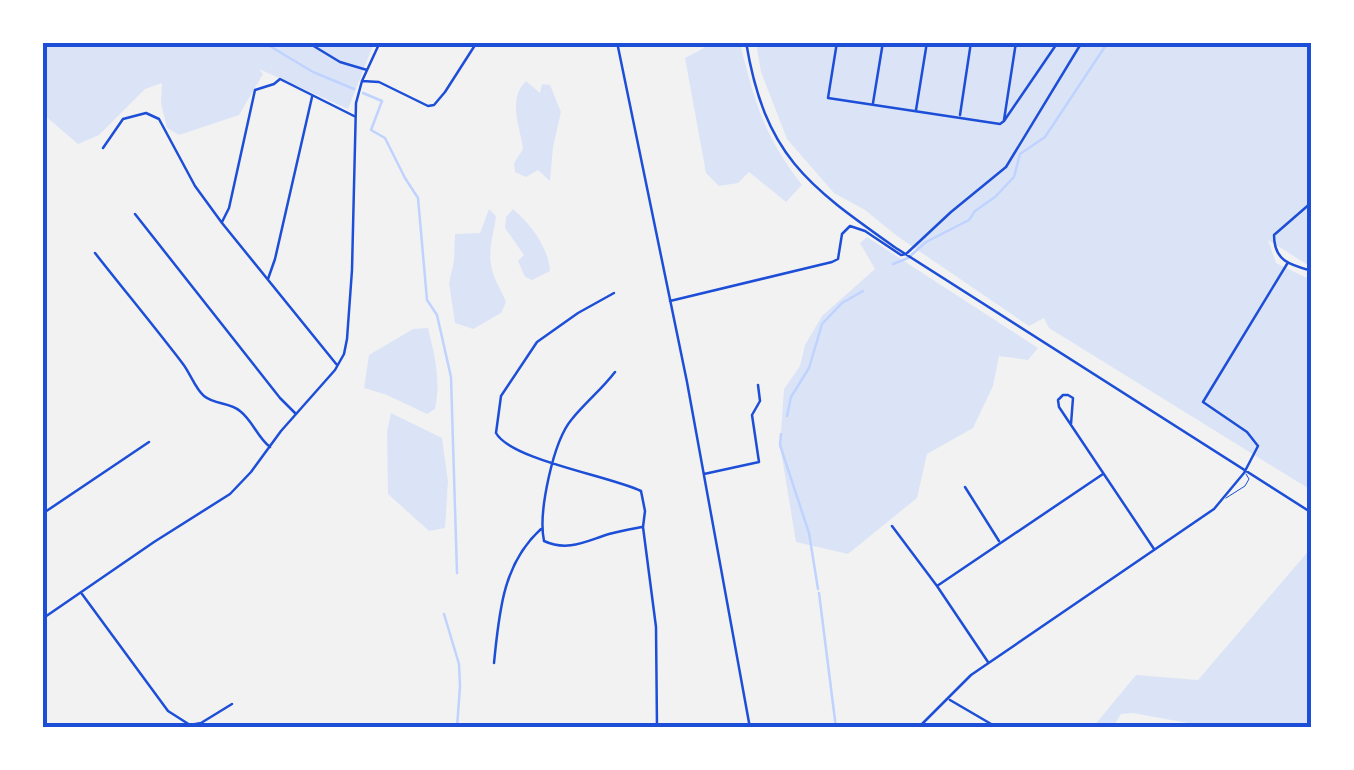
<svg xmlns="http://www.w3.org/2000/svg" width="1354" height="770" font-family="'Alegreya Sans',sans-serif">
<style>
.green{fill:#dbe4f7}
.lines{fill:none;stroke-linecap:round;stroke-linejoin:round}
.stream{stroke:#bfd3fe;stroke-width:2.5}
.service{stroke:#1d4ed8;stroke-width:1}
.minor{stroke:#1d4ed8;stroke-width:2.5}
.neatline{fill:none;stroke:#1d4ed8;stroke-width:4}
</style>
<rect width="100%" height="100%" fill="#f2f2f2"/>
<path class="green" d="M42,43H374L348,109L259,69L263,74L239,115L179,135L167,128L161,103L162,83L145,89L99,135L78,144L43,114Z
M701,43H740C755,103 763,134 802,185L786,202L749,172L738,183L719,186L706,173L685,58L704,48Z
M756,43H1311V267L1268,240L1276,263L1311,280V490L1049,328L1044,318L1029,326L897,236L865,210L834,193L787,139L761,72Z
M526,81L540,93L542,84L550,85L561,112L553,147L550,181L538,170L526,177L515,172L514,163L523,149C520,126 507,100 526,81Z
M489,209L496,216C494,234 487,251 492,269C494,280 502,291 506,302L501,313L473,329L455,323L449,283L454,261L455,234L480,233Z
M513,209C531,225 548,246 550,271L532,280L525,277L518,261L524,255L505,228L506,217Z
M867,237L1038,348L1028,360L999,356L993,386L973,428L927,454L917,498L848,554L796,542L780,445L784,389L800,366L805,345L822,316L875,269L860,243Z
M428,328C435,356 441,381 435,409L427,414L387,395L364,388L369,355L413,329Z
M391,413L442,438L448,481L445,528L429,531L388,494L387,432Z
M1311,548V727H1209L1133,713L1121,714L1113,727H1093L1136,675L1198,680Z"/>
<g class="lines">
<path class="stream" d="M263,42L313,72L354,89
M363,93L382,101L371,130L385,138L405,178L418,198L427,300L437,315L451,377L457,573
M893,264L908,258L926,242L969,220L975,211L995,197L1014,177L1020,154L1045,137L1108,42
M787,416L791,397L809,368L822,324L842,303L863,291
M781,434L780,445L809,533L818,589
M819,593L836,728
M444,614L459,664L460,686L457,728"/>
<path class="service" d="M1226,498L1245,486L1249,479L1246,474"/>
<path class="minor" d="M307,42L340,62L367,70
M617,42L687,382L750,728
M746,42C765,156 807,185 896,248L1312,513
M837,42L828,98L1000,124L1004,121L1058,42
M362,81L379,82L428,106L434,105L445,92L477,42
M873,103L883,42
M916,110L927,42
M960,115L971,42
M1004,120L1016,42
M103,148L123,119L146,113L159,119L195,186L222,223L337,365
M1312,202L1274,235C1274,261 1290,265 1312,271
M135,214L280,398L296,414
M222,222L229,208L255,90L274,84L280,79L354,116
M95,253C124,290 154,326 183,364C190,373 196,390 204,396C215,405 230,402 240,411C253,421 257,437 270,447
M268,279L275,259L312,97
M614,293L578,313L537,342L501,396L496,433C511,460 610,476 641,491L645,511L643,527L656,627L657,728
M670,301L832,262L838,259L842,234L850,226L865,231L901,255L906,254L951,212L1006,167L1082,42
M615,372C602,389 586,402 572,419C553,441 538,513 544,541C568,552 586,541 609,534C619,531 631,529 642,527
M1071,424L1073,398L1068,395H1063L1058,400L1059,407L1154,549
M704,474L759,462L752,415L760,401L758,385
M965,487L999,541
M42,514L149,442
M892,526L937,586L988,662
M937,586L1103,474
M82,594L168,711L190,725L201,723L232,704
M42,619L154,542L230,494L251,472L281,431L335,370L344,354L347,339L352,270L356,103L362,81L380,42
M494,663C499,615 502,564 541,529
M950,700L998,728
M918,728L971,675L1214,509L1244,473L1258,446L1247,432L1203,402L1287,264"/>
</g>
<rect width="1354" height="770" fill="none" stroke="#ffffff" stroke-width="90"/>
<rect x="45" y="45" width="1264" height="680" class="neatline"/>
</svg>
